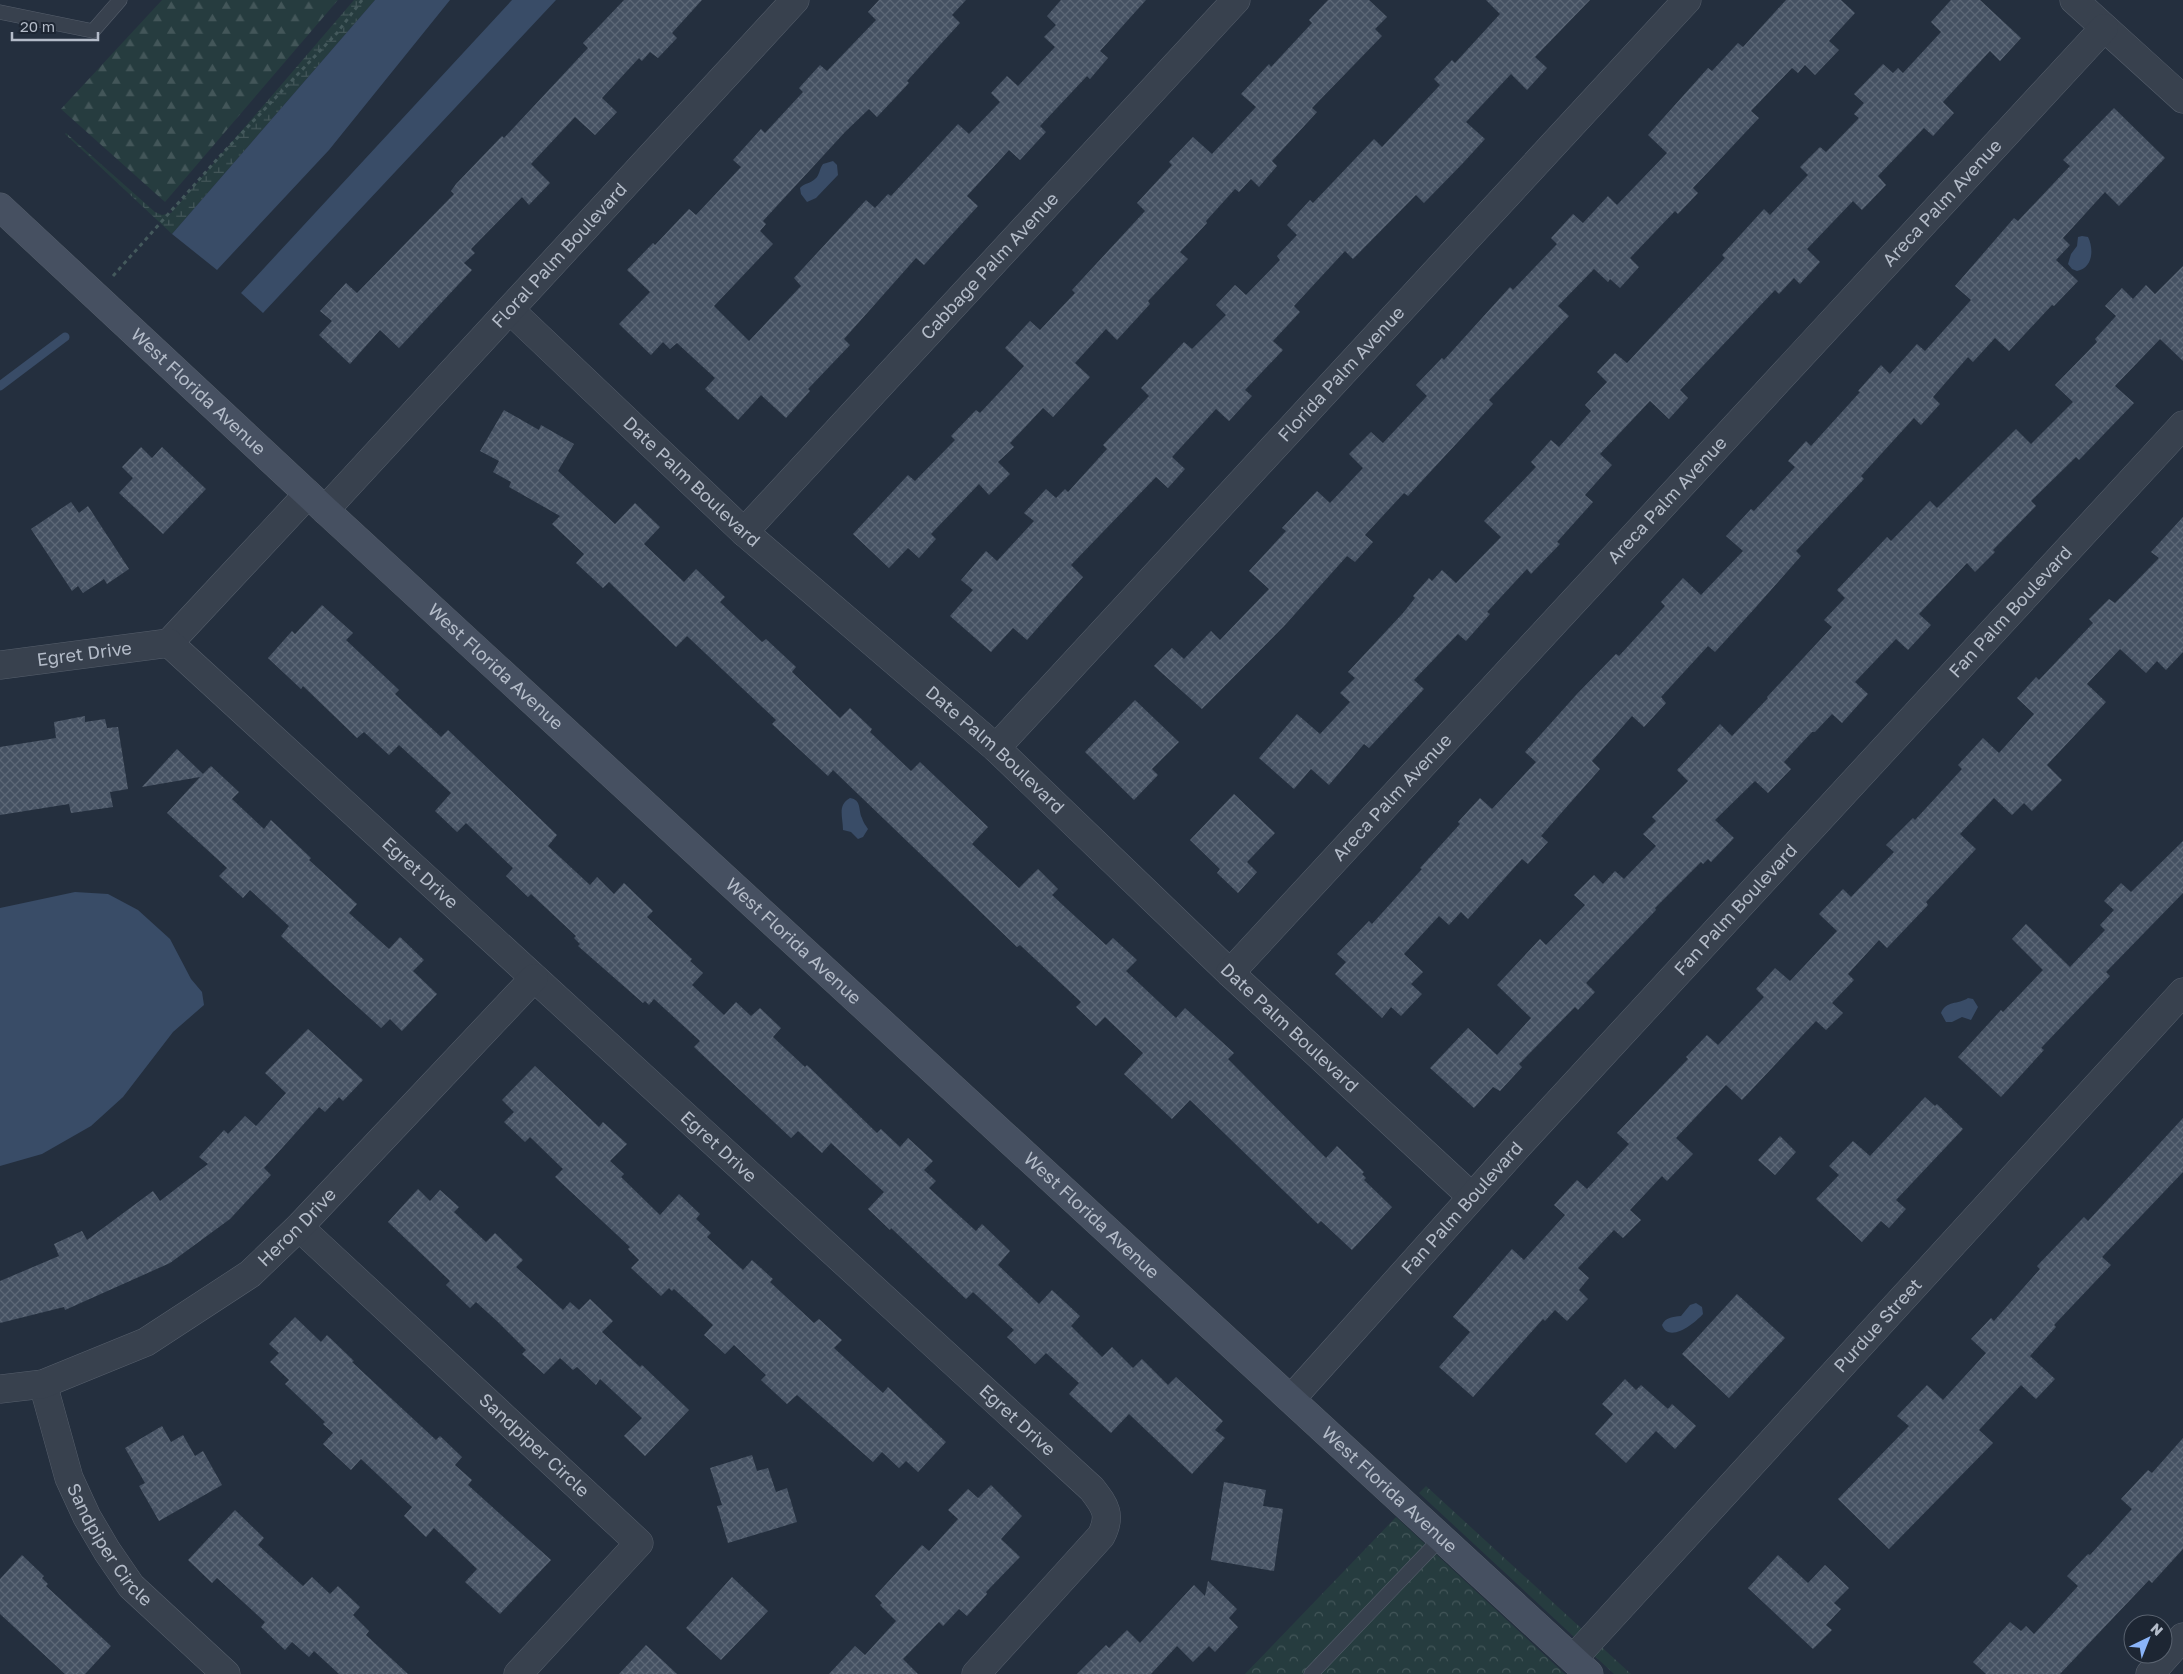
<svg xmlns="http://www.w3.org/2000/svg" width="2183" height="1674" font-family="'Golos Text',sans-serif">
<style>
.forest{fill:url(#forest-firs)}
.wetland{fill:url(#wetland-marsh)}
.park{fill:url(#park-crowns)}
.water{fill:#394c67}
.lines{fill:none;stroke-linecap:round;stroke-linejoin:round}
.stream{stroke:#394c67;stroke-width:9}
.building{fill:url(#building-cross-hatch)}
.lane-casing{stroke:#565f6c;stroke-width:15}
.street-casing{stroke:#565f6c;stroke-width:29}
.secondary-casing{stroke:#565f6c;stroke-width:29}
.path{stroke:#44595c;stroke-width:3;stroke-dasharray:4 4;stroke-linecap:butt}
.lane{stroke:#38414e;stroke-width:14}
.street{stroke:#38414e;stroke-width:28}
.secondary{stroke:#465061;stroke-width:28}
.labels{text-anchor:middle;stroke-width:5;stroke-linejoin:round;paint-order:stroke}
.street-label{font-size:18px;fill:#b4bcc9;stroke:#1d2633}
</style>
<defs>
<pattern id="forest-firs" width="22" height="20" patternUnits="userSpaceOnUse" patternTransform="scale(1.25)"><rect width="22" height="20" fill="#263c3f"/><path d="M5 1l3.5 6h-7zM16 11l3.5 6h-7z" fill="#435659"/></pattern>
<pattern id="wetland-marsh" width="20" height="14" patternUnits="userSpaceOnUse" patternTransform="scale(1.25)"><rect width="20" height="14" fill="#263c3f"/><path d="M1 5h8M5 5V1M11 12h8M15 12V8" fill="none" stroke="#435659"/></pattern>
<pattern id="park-crowns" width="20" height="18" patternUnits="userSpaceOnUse" patternTransform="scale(1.25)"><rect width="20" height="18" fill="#263c3f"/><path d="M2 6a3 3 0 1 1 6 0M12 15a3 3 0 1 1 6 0" fill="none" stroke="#435659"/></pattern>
<pattern id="building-cross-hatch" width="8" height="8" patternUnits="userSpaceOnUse" patternTransform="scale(1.25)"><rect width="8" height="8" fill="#455162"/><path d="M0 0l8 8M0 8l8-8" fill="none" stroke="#5d6877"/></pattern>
</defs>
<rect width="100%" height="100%" fill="#242f3e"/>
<path class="forest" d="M162,0H338L165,202L61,109Z"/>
<path class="wetland" d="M354,0H375L172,234L65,134L66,133L155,212L162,215L171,213Z"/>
<path class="park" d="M1426,1486L1631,1674H1614L1419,1493Z
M1396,1517L1565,1674H1245Z"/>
<path class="water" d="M375,0H450L329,150L217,270L172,234Z
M512,0H556L263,313L241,293Z
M833,161L837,165L838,175L816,198L807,202L801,194L800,188C804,183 810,184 815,179C820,175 819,169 823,164Z
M2082,236L2088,237C2094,249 2093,268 2077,271L2072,269L2068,264L2071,254L2077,246L2078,237Z
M850,798C862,800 858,810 862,818C863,822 866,826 868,829L863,837L858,839L851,832L843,830C843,817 837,805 850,798Z
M75,892L108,894L138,910L170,939L191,979L202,992L204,1005L173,1032L123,1097L91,1126L42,1154L0,1166V908Z
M1968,998L1973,999L1978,1007L1971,1020L1962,1017L1952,1022H1946L1941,1013C1946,1000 1958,1005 1968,998Z
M1696,1303L1702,1307L1703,1314C1695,1323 1669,1344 1662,1325C1666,1317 1672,1317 1681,1316L1690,1305Z"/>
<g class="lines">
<path class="stream" d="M0,386L65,337"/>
</g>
<path class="building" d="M624,0H702L672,33L677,38L658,58L650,52L642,61L639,58L602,98L617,112L595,135L575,117L531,164L550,183L529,205L522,197L471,249L475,253L464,263L472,270L399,348L380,330L350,364L319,335L332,321L320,311L346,283L357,293L454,194L451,191L456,184L502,136L504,138L588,48L583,43Z
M879,0H966L952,15L960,23L907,81L909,83L877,117L869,109L845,132L763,221L766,224L760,231L773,244L714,306L749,341L801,286L794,278L866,200L875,208L888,194L891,196L958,124L969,134L1000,102L991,93L1007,76L1018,86L1055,47L1044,37L1056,25L1047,16L1061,0H1146L1100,51L1108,58L1090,79L1087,76L1040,126L1046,132L1020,160L1009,150L967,196L978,206L924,265L916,258L844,339L850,345L808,389L810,391L786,418L761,395L738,420L705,389L715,378L677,343L670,349L663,342L651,355L619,324L650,292L627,270L653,243L655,245L689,209L696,215L741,167L733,160L761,129L765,133L803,92L799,88L820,65L827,71L876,20L868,12Z
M1328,0H1369L1387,17L1375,29L1382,36L1312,108L1317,112L1272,161L1277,166L1259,187L1251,179L1239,192L1235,189L1206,221L1207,223L1180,252L1188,259L1148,301L1150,304L1117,340L1106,329L1075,363L1090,377L1053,417L1043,408L1010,443L1014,447L998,462L1010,474L989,495L979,484L931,534L936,539L919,558L908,548L889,568L853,534L908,475L915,481L955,440L951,436L976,410L980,413L1024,366L1005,348L1030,321L1040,330L1075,293L1072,290L1145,211L1137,203L1172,165L1169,162L1193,137L1212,154L1256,107L1241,94L1269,64L1271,67L1312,23L1309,20Z
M1486,0H1590L1535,57L1547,68L1527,90L1511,74L1466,122L1485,139L1463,163L1424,203L1416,195L1353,259L1345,251L1294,306L1300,312L1273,341L1283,350L1245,390L1252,396L1229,421L1216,409L1172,457L1185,469L1168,488L1156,477L1071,565L1083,577L1027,640L1013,628L991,652L950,616L973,590L961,580L986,551L997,561L1034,521L1024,513L1046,489L1056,498L1065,489L1068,492L1107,449L1103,445L1149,396L1141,388L1184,342L1192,349L1226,315L1216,305L1235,285L1246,295L1280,260L1277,256L1297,235L1287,225L1310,200L1313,203L1374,139L1382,147L1440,85L1434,79L1452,60L1455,63L1500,14Z
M1786,0H1841L1855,13L1829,41L1839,50L1815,75L1805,65L1798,73L1792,68L1751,111L1759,118L1693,188L1698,193L1678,214L1675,211L1630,258L1639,267L1620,288L1610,279L1608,282L1594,269L1558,306L1569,316L1489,400L1493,404L1408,496L1404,493L1365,535L1373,542L1355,562L1347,556L1285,625L1202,709L1154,666L1172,648L1184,659L1211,631L1220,640L1269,589L1249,571L1286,531L1282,528L1317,491L1330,503L1363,468L1349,454L1371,432L1383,443L1427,396L1416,385L1442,358L1444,360L1510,287L1513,290L1557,244L1551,238L1573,214L1583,223L1608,196L1617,205L1667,153L1648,135L1708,68L1712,71L1738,43L1743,47Z
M1951,0H1980L2021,38L2000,61L1990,51L1943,102L1954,113L1933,136L1924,128L1878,176L1886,185L1862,210L1853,201L1807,249L1820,262L1800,284L1794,278L1779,294L1775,290L1680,390L1688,398L1669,419L1650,401L1600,454L1612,465L1585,495L1593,502L1557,542L1560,544L1531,574L1527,569L1487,612L1490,614L1466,641L1458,634L1414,680L1424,689L1369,748L1364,744L1329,785L1311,769L1294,789L1259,758L1297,714L1320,734L1350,702L1340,693L1355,678L1348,672L1403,613L1415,598L1413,596L1429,578L1432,581L1442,570L1456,583L1501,537L1484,521L1536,467L1531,462L1551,440L1559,447L1591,411L1585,405L1607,382L1597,372L1615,353L1627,363L1725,258L1722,255L1764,209L1770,215L1808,175L1800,167L1820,147L1826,152L1859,118L1854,114L1864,103L1854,94L1883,64L1893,73L1898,68L1903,73L1941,32L1931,22Z
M2114,108L2165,158L2119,206L2105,192L2063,238L2070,245L2056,260L2078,281L2054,306L2052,305L2009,351L1995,338L1973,362L1968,357L1933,397L1940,404L1921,425L1914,418L1861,476L1864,479L1796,551L1801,556L1756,607L1715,652L1708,646L1661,697L1666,703L1644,727L1632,716L1592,761L1600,769L1541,836L1548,842L1528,864L1522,859L1468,919L1461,912L1449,925L1439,916L1404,954L1423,972L1411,984L1422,994L1401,1016L1391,1007L1382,1018L1335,974L1346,962L1337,954L1369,921L1372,924L1422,869L1420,868L1460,824L1458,822L1480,798L1492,809L1536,762L1525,752L1577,694L1616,654L1619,656L1665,606L1661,602L1683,578L1701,595L1743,551L1726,536L1751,509L1754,511L1795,467L1788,461L1806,441L1811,446L1860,392L1858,391L1881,365L1890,374L1917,344L1925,351L1971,300L1955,286L2014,218L2018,221L2070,166L2063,160Z
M2183,266V361L2160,339L2115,386L2134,403L2079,460L2076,457L2031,501L2036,506L1993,550L1995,552L1975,572L1967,563L1919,614L1931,625L1908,650L1896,639L1855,682L1868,694L1842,723L1832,714L1815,732H1812L1784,762L1791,769L1768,793L1755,781L1715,820L1734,838L1711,862L1708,859L1703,864L1701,862L1655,908L1656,910L1586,983L1595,992L1578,1010L1575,1007L1519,1064L1522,1067L1500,1091L1493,1087L1474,1108L1430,1068L1468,1028L1497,1055L1531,1018L1497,985L1540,939L1546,945L1585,905L1574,895L1594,875L1603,884L1615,871L1624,879L1656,846L1643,834L1656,821L1652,817L1688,781L1677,770L1720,724L1732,736L1768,698L1767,697L1832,627L1824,620L1845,598L1837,590L1887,537L1891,541L1930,501L1937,508L2016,429L2031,444L2073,402L2055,385L2097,342L2095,339L2116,316L2105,306L2122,288L2133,299L2146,285L2155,294Z
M504,410L539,430L541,425L574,444L558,471L615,524L635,503L660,527L644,544L684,582L696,569L725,597L720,602L762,642L766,639L796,667L792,672L840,718L850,708L872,729L870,732L911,771L920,762L988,827L972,844L1019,888L1038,869L1058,889L1052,895L1106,945L1113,938L1137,960L1126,971L1176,1018L1185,1008L1234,1053L1228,1059L1326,1158L1337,1146L1364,1172L1362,1174L1366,1178L1364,1180L1392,1207L1352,1250L1321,1221L1318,1224L1190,1100L1172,1119L1124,1074L1143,1053L1105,1017L1096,1026L1076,1007L1081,1002L1020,945L1017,947L833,770L828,776L772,724L776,720L687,636L676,647L609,582L603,588L576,563L584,554L552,524L560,516L509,487L511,482L493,472L499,461L480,451Z
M141,447L152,458L162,447L206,489L163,534L119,493L133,478L122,467Z
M71,502L79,513L88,506L129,569L107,584L104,579L83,593L78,586L72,591L31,529Z
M2183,517V652L2166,670L2157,661L2146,673L2120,649L2087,684L2106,702L2047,765L2062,780L2032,811L2024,803L2012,815L1994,798L1960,834L1976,849L1926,902L1928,905L1887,948L1879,940L1848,974L1854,980L1832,1003L1843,1013L1826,1030L1816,1021L1742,1100L1726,1085L1676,1138L1693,1154L1667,1181L1662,1176L1630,1210L1641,1220L1623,1238L1614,1230L1578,1268L1589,1278L1579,1290L1588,1299L1567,1321L1555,1310L1545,1321L1543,1319L1473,1397L1439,1367L1470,1332L1453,1317L1512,1249L1524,1260L1565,1215L1554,1205L1577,1180L1587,1189L1629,1144L1617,1133L1688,1059L1686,1057L1707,1035L1718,1045L1764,997L1756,989L1775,968L1790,981L1837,931L1819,914L1843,889L1851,897L1894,852L1886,845L1913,818L1915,820L1962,769L1958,765L1983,738L1999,753L2034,714L2017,698L2036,677L2039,680L2093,623L2089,619L2109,599L2115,603L2159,558L2151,552Z
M322,605L353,633L346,640L399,690L395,694L441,737L448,730L557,835L548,846L590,885L597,877L614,894L624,883L653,911L647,917L692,959L690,961L703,973L692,985L724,1015L736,1002L751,1016L760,1008L781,1028L773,1037L805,1067L807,1065L877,1133L881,1129L900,1147L908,1138L933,1161L924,1170L936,1181L929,1188L976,1231L982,1224L1010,1251L998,1265L1039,1304L1052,1290L1080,1316L1071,1326L1102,1357L1112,1347L1133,1368L1142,1359L1168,1385L1176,1377L1223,1421L1215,1430L1225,1438L1192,1474L1129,1414L1111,1433L1069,1394L1079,1383L1046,1353L1035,1364L1007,1337L1014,1330L973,1292L966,1299L891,1228L890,1230L868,1209L884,1192L831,1143L822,1153L798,1131L791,1138L694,1047L700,1041L654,999L649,1005L645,1001L643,1003L578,946L580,944L574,938L576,936L531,894L528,897L506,876L513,868L466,823L457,832L435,811L451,793L399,745L389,755L364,732L357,738L303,686L301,689L268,658L292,631L295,634Z
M1135,700L1179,742L1152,769L1158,775L1134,800L1085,752Z
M85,716V722L105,719L107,728L118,727L128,789L110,792L113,807L71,813L69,804L0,815V747L56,738L54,722Z
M177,749L203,774L211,766L239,792L232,799L264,829L271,820L311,858L309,860L357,904L349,913L389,949L400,937L424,960L413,971L437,994L402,1031L390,1019L381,1028L327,979L281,936L289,926L250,890L243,898L219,876L227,868L167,813L200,777L142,787Z
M1234,794L1275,833L1247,862L1257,872L1238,893L1217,873L1220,869L1190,840Z
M2183,841V893L2106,972L2110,976L2041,1048L2044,1050L2001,1097L1958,1057L2001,1010L2003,1012L2043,970L2012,939L2026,924L2070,967L2105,930L2100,925L2114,910L2104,901L2121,883L2131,892Z
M308,1029L363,1080L343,1101L339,1097L325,1112L319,1107L264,1168L271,1175L230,1219L170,1263L65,1310L64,1307L0,1323V1281L59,1256L54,1244L82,1231L87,1240L153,1191L160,1201L208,1164L199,1157L224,1130L228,1134L245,1116L256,1126L286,1093L265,1073Z
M535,1066L599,1127L603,1122L627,1144L610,1161L624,1174L621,1177L660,1215L679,1194L700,1214L696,1219L711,1233L707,1237L743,1270L752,1260L773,1279L770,1282L814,1323L819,1319L842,1340L834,1348L883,1393L888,1387L946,1442L918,1472L906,1461L899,1468L882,1452L873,1462L797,1395L787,1404L761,1380L766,1375L734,1345L725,1354L704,1335L713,1325L674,1289L672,1291L669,1288L661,1296L631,1268L639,1260L628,1249L630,1247L555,1177L563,1169L530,1137L525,1142L504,1122L514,1112L502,1100Z
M1925,1097L1935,1106L1937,1104L1963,1129L1896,1200L1906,1209L1889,1228L1881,1221L1862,1242L1816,1199L1839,1175L1829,1166L1853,1141L1870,1156Z
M2183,1118V1172L2102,1257L2111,1265L2054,1325L2056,1327L2030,1356L2055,1379L2036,1399L2021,1385L1979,1430L1993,1443L1889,1549L1838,1499L1909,1426L1897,1416L1927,1385L1943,1400L1986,1353L1971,1339L1991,1318L1994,1321L2040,1269L2037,1266L2084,1217L2088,1221Z
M1780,1136L1796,1152L1775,1175L1758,1160Z
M418,1189L430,1201L440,1190L459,1207L454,1212L486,1242L495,1233L523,1260L516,1267L563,1310L570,1302L579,1310L590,1299L613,1321L602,1332L640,1367L642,1365L689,1410L645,1456L624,1436L642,1418L600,1379L596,1385L577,1367L573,1370L560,1358L544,1374L522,1354L526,1350L498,1322L476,1302L470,1308L446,1285L450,1281L388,1222Z
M1737,1294L1785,1338L1729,1398L1682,1354Z
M295,1317L321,1342L327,1335L354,1361L352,1362L436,1440L440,1436L462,1457L455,1465L472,1480L468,1485L551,1560L500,1614L465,1582L477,1569L434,1528L426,1537L404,1516L412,1507L361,1459L351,1470L323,1444L333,1433L323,1424L325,1422L285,1384L289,1380L270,1362L279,1353L269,1344Z
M1625,1379L1636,1390L1641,1385L1668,1409L1672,1404L1696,1426L1675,1449L1656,1431L1626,1463L1595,1434L1613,1414L1602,1404Z
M162,1426L171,1442L183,1435L195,1456L203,1451L222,1485L159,1521L139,1486L145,1483L125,1448Z
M2183,1438V1549L2152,1583L2149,1580L2060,1674H1986L1973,1662L2010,1622L2021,1631L2026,1626L2034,1634L2078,1586L2067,1576L2088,1554L2090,1555L2132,1509L2121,1499L2148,1470L2152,1473Z
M752,1455L757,1471L768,1468L776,1492L787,1488L797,1522L728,1543L717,1506L722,1505L710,1468Z
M1224,1482L1266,1490L1263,1506L1283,1509L1274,1571L1211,1560Z
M991,1485L1022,1516L1001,1539L1020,1557L986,1592L987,1594L967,1616L959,1609L943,1626L939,1622L903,1659L918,1674H829L855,1646L865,1655L896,1621L880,1605L882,1603L875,1596L922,1545L929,1551L958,1519L948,1510L968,1489L978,1498Z
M235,1510L264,1538L258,1545L303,1586L312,1577L330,1594L338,1586L360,1607L353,1615L369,1631L366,1635L408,1674H339L314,1651L309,1657L292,1642L285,1650L261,1627L265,1622L217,1578L212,1583L188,1560Z
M22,1555L44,1576L42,1578L48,1584L46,1586L111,1646L85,1674H65L0,1614V1579Z
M1778,1555L1808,1583L1825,1565L1849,1588L1834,1603L1841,1609L1826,1625L1832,1630L1813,1649L1748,1588Z
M732,1577L768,1611L721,1660L686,1628Z
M1208,1581L1237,1609L1229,1618L1238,1627L1215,1652L1209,1646L1193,1662L1177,1646L1151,1674H1077L1106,1645L1109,1648L1127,1630L1140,1643L1194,1585L1205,1596Z
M646,1645L677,1674H619Z"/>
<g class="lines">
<defs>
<path id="lane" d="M0,12L93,31L120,0
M1311,1674L1442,1537"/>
<g id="street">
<path d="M2074,0L2183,99"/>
<path id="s1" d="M510,310L744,532L996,748L1230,973L1472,1197"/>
<path id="s2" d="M325,510L795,0"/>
<path id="s3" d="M744,532L1236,0"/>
<path d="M169,643L308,494"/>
<path id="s4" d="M0,665L169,643L1092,1489C1105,1506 1112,1515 1101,1536L976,1674"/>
<path id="s5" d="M996,748L1687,0"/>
<path id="s6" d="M1230,973L2104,28"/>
<path id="s7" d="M299,1227L639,1543L518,1674"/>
<path id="s8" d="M43,1384L69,1478L87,1517L107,1551L131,1586L226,1674"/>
<path id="s9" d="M0,1389L43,1384L146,1342L250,1274L299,1227L534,978"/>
<path id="s10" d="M1292,1398L1517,1147L2183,425"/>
<path id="s11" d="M1573,1659L2183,992"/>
<path d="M2150,1674L2183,1637"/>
</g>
<g id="secondary">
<path id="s12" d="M0,207L325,510L1589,1674"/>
</g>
</defs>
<use href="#lane" class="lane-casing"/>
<use href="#street" class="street-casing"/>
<use href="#secondary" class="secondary-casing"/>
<path class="path" d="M113,276L221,155L337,33L362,0"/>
<use href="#lane" class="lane"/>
<use href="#street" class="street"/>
<use href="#secondary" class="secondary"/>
</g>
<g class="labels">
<g class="street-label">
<text dy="6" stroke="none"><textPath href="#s6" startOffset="1049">Areca Palm Avenue</textPath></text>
<text dy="6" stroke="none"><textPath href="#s2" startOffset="346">Floral Palm Boulevard</textPath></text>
<text dy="6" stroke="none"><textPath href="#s3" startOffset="362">Cabbage Palm Avenue</textPath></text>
<text dy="6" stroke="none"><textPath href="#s5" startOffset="509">Florida Palm Avenue</textPath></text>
<text dy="6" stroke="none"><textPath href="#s12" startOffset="271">West Florida Avenue</textPath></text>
<text dy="6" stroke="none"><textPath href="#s1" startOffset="250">Date Palm Boulevard</textPath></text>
<text dy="6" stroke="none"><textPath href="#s6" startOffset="644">Areca Palm Avenue</textPath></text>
<text dy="6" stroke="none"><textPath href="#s10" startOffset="1065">Fan Palm Boulevard</textPath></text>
<text dy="6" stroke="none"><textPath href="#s4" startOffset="85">Egret Drive</textPath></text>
<text dy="6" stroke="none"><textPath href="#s12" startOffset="676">West Florida Avenue</textPath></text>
<text dy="6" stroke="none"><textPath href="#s1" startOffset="655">Date Palm Boulevard</textPath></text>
<text dy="6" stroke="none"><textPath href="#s6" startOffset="239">Areca Palm Avenue</textPath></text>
<text dy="6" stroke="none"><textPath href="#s4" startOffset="511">Egret Drive</textPath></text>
<text dy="6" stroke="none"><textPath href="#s10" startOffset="660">Fan Palm Boulevard</textPath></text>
<text dy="6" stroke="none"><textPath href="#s12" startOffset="1081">West Florida Avenue</textPath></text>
<text dy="6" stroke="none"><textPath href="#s1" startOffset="1060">Date Palm Boulevard</textPath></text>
<text dy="6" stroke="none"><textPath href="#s4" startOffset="916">Egret Drive</textPath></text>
<text dy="6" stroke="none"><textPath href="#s10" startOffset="255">Fan Palm Boulevard</textPath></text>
<text dy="6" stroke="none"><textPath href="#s12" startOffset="1486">West Florida Avenue</textPath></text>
<text dy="6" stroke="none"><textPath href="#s9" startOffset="345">Heron Drive</textPath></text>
<text dy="6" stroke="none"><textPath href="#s11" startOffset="452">Purdue Street</textPath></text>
<text dy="6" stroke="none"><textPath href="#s4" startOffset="1321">Egret Drive</textPath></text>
<text dy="6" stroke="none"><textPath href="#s7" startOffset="321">Sandpiper Circle</textPath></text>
<text dy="6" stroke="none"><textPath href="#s12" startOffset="1891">West Florida Avenue</textPath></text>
<text dy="6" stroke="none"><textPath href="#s8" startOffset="176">Sandpiper Circle</textPath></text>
</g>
</g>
<g transform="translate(2148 1639) rotate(43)"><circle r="24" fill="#1d2633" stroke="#59626f"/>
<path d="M0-4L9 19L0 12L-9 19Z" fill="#8ab4f8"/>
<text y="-8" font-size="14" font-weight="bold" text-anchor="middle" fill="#b4bcc9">N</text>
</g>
<path d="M12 32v8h86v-8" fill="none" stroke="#b4bcc9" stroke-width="2.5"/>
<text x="20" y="32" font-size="15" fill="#b4bcc9" stroke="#1d2633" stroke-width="4" paint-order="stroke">20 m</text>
</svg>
